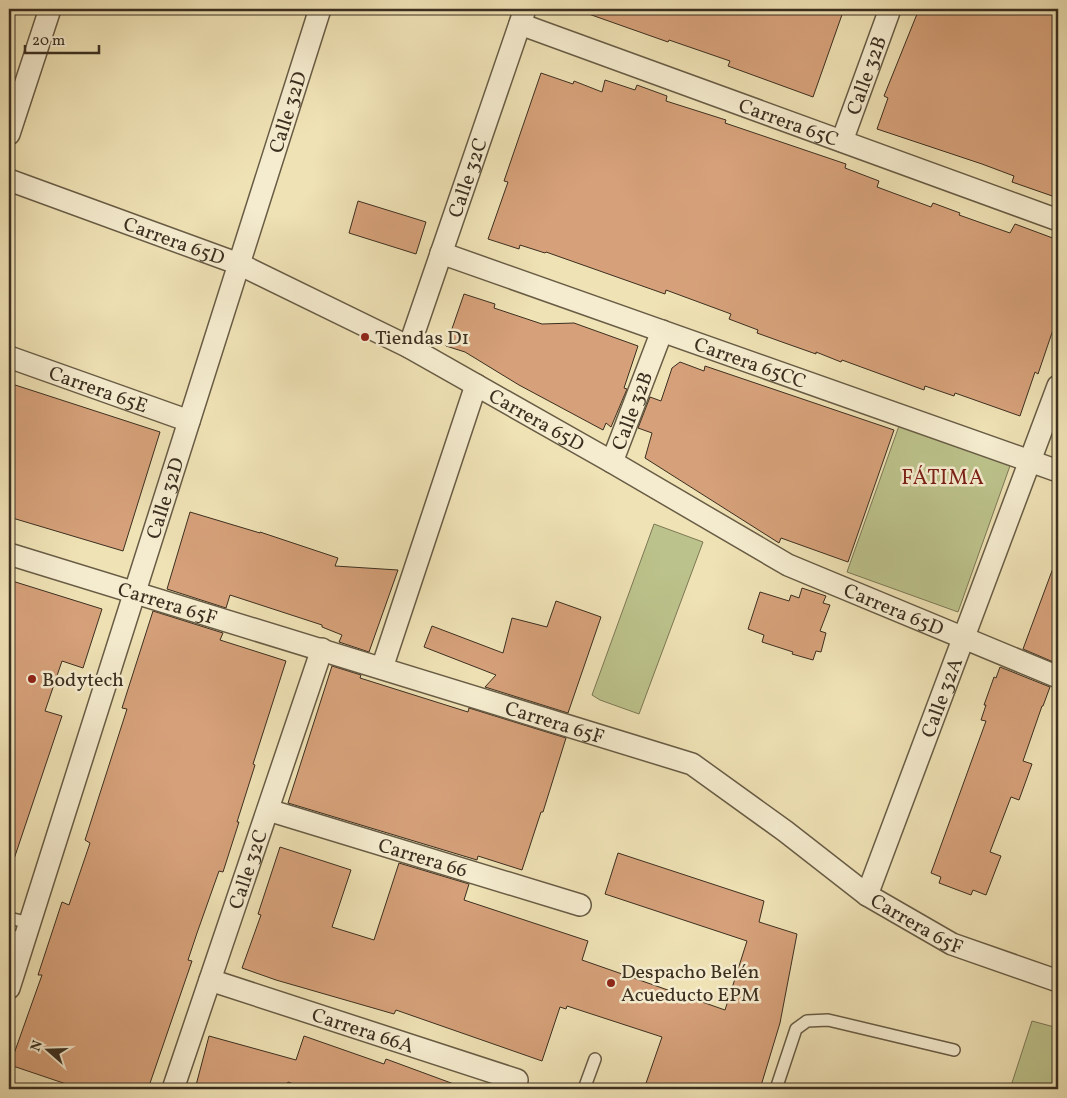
<svg xmlns="http://www.w3.org/2000/svg" width="1067" height="1098" font-family="Vollkorn,serif">
<style>
.green{fill:#bcc28b;stroke:#7c7856}
.building{fill:#d6a17a;stroke:#3b2f20}
.lines{fill:none;stroke-linecap:round;stroke-linejoin:round}
.service-casing{stroke:#685c45;stroke-width:14}
.minor-casing{stroke:#685c45;stroke-width:24}
.service{stroke:#f5eccf;stroke-width:11}
.minor{stroke:#f5eccf;stroke-width:21}
.poi-dot{fill:#8f2418;stroke:#f5eccf;stroke-width:2}
.labels{text-anchor:middle;stroke-width:5;stroke-linejoin:round;paint-order:stroke}
.street-label{font-size:20px;fill:#3b2f20;stroke:#f5eccf}
.poi-label{font-size:20px;fill:#3b2f20;stroke:#f5eccf;text-anchor:start}
.neighbourhood-label{font-size:21px;letter-spacing:1px;fill:#7a1f14;stroke:#f5eccf}
</style>
<rect width="100%" height="100%" fill="#efe2b5"/>
<filter id="stains"><feTurbulence type="fractalNoise" baseFrequency=".004" numOctaves="4"/><feColorMatrix values="0 0 0 0 .2 0 0 0 0 .09 0 0 0 0 .02 0 0 0 .5 -.17"/></filter>
<radialGradient id="worn" r=".72"><stop offset=".6" stop-color="#630" stop-opacity="0"/><stop offset="1" stop-color="#630" stop-opacity=".3"/></radialGradient>
<path class="green" d="M900,423L1011,463L958,612L847,572Z
M654,524L703,542L639,714L600,700L592,695Z
M1032,1021L1058,1028V1089H1010Z"/>
<path class="building" d="M584,9H844L813,97L728,66L730,61L669,40L668,42L583,12Z
M919,9H1058V198L1012,182L1014,176L982,164L877,129L888,98L884,96Z
M541,73L573,84L574,81L602,92L605,80L635,90L637,85L667,96L666,101L726,120L725,123L846,164L845,168L879,181L877,187L931,207L933,203L960,213L959,215L1010,233L1015,224L1058,240V315L1038,374L1035,372L1020,416L955,393L954,396L925,386L924,390L842,360L841,362L816,352V354L782,342L757,333L758,330L729,319L731,314L666,290L665,294L546,252L545,253L520,245L519,249L488,239L508,182L504,181Z
M358,201L426,222L416,254L349,233Z
M464,294L495,304L494,308L542,324L574,323L638,346L624,388L627,389L611,427L606,423L603,430L519,385L465,352L446,346Z
M680,362L704,371L705,366L894,430L848,562L781,538L779,543L645,458L652,433L638,428L650,397L661,401L672,368Z
M9,383L160,432L123,551L9,517Z
M190,512L260,533V532L338,558L335,566L398,570L369,652L339,642L342,635L322,627V625L230,595L226,608L167,589Z
M1056,560L1058,561V664L1023,649Z
M9,580L102,609L83,668L62,661L45,711L62,716L12,865L9,864Z
M802,588L826,596L823,603L830,605L820,631L826,633L821,652L816,651L813,660L792,654L793,652L762,642L764,635L748,629L760,592L789,601L791,595L799,598Z
M556,601L601,617L568,713L485,687L496,675L424,647L432,626L503,653L512,618L547,627Z
M153,611L223,633L220,640L286,661L253,764L255,765L237,822H239L223,872L219,871L197,933L188,960L192,961L148,1089H81L10,1065L42,975H38L62,902L69,905L90,843L85,840L127,709L122,708Z
M332,666L361,675L360,678L468,712L469,708L566,738L543,812H541L522,870L478,856L477,860L288,803Z
M1000,667L1050,687L1043,706H1042L1023,761L1032,764L1019,800L1011,797L990,852L1001,856L986,895L973,890L971,895L939,883L941,877L931,873L986,721L981,720L986,705H984L994,677L996,678Z
M280,847L351,870L332,927L374,940L399,863L469,884L464,900L588,941L582,960L725,1010L747,941L605,894L618,853L764,901L759,922L797,934L780,1023L760,1089H644L662,1037L567,1006L566,1009L560,1007L542,1061L396,1010L394,1014L276,980L242,968L261,915L258,914Z
M209,1036L296,1060L304,1036L384,1064L386,1059L462,1087L461,1089H307L288,1082L284,1089H195Z"/>
<g class="lines">
<defs>
<path id="service" d="M9,918L30,923
M9,935L24,940
M584,1089L595,1059
M776,1089L796,1029L807,1021L828,1020L954,1050"/>
<g id="minor">
<path id="s1" d="M520,24L1058,220"/>
<path d="M9,134L50,9"/>
<path id="s2" d="M842,141L890,9"/>
<path id="s3" d="M9,180L239,264L409,347L612,462L788,565L1058,677"/>
<path id="s4" d="M441,253L1058,471"/>
<path id="s5" d="M409,347L525,9"/>
<path id="s6" d="M9,357L189,421"/>
<path id="s7" d="M612,462L662,331"/>
<path id="s8" d="M9,554L692,764L785,831L867,895L952,944L1058,981"/>
<path d="M382,668L476,385"/>
<path id="s9" d="M268,810L580,905"/>
<path id="s10" d="M867,895L1058,386"/>
<path id="s11" d="M210,980L517,1080"/>
<path id="s12" d="M9,988L320,9"/>
<path id="s13" d="M173,1089L322,649"/>
</g>
</defs>
<use href="#service" class="service-casing"/>
<use href="#minor" class="minor-casing"/>
<use href="#service" class="service"/>
<use href="#minor" class="minor"/>
</g>
<g class="poi-dot">
<circle cx="365" cy="337" r="5"/>
<circle cx="32" cy="679" r="5"/>
<circle cx="611" cy="983" r="5"/>
</g>
<g class="labels">
<g class="street-label">
<text dy="7" stroke="none"><textPath href="#s2" startOffset="70">Calle 32B</textPath></text>
<text dy="7" stroke="none"><textPath href="#s12" startOffset="919">Calle 32D</textPath></text>
<text dy="7" stroke="none"><textPath href="#s1" startOffset="286">Carrera 65C</textPath></text>
<text dy="7" stroke="none"><textPath href="#s5" startOffset="179">Calle 32C</textPath></text>
<text dy="7" stroke="none"><textPath href="#s3" startOffset="176">Carrera 65D</textPath></text>
<text dy="7" stroke="none"><textPath href="#s4" startOffset="328">Carrera 65CC</textPath></text>
<text dy="7" stroke="none"><textPath href="#s6" startOffset="95">Carrera 65E</textPath></text>
<text dy="7" stroke="none"><textPath href="#s7" startOffset="55">Calle 32B</textPath></text>
<text dy="7" stroke="none"><textPath href="#s3" startOffset="581">Carrera 65D</textPath></text>
<text dy="7" stroke="none"><textPath href="#s12" startOffset="514">Calle 32D</textPath></text>
<text dy="7" stroke="none"><textPath href="#s8" startOffset="166">Carrera 65F</textPath></text>
<text dy="7" stroke="none"><textPath href="#s3" startOffset="986">Carrera 65D</textPath></text>
<text dy="7" stroke="none"><textPath href="#s10" startOffset="211">Calle 32A</textPath></text>
<text dy="7" stroke="none"><textPath href="#s8" startOffset="571">Carrera 65F</textPath></text>
<text dy="7" stroke="none"><textPath href="#s9" startOffset="162">Carrera 66</textPath></text>
<text dy="7" stroke="none"><textPath href="#s13" startOffset="232">Calle 32C</textPath></text>
<text dy="7" stroke="none"><textPath href="#s8" startOffset="991">Carrera 65F</textPath></text>
<text dy="7" stroke="none"><textPath href="#s11" startOffset="161">Carrera 66A</textPath></text>
</g>
<g class="poi-label">
<text x="375" y="344">Tiendas D1</text>
<text x="42" y="686">Bodytech</text>
<text x="621" y="978">Despacho Belén<tspan x="621" dy="23">Acueducto EPM</tspan></text>
</g>
<g class="neighbourhood-label">
<text x="943" y="484">FÁTIMA</text>
</g>
</g>
<rect width="1067" height="1098" fill="none" stroke="#efe2b5" stroke-width="30"/>
<rect x="10" y="10" width="1047" height="1078" fill="none" stroke="#3b2f20" stroke-width="2.5"/>
<rect x="15" y="15" width="1037" height="1068" fill="none" stroke="#3b2f20"/>
<g transform="translate(48 1050) rotate(290)" stroke="#f5eccf" stroke-width="4" paint-order="stroke">
<path d="M0-4L9 19L0 12L-9 19Z" fill="#3b2f20"/>
<text y="-8" font-size="14" font-weight="bold" text-anchor="middle" fill="#3b2f20">N</text>
</g>
<path d="M25 45v8h74v-8" fill="none" stroke="#3b2f20" stroke-width="2.5"/>
<text x="32" y="45" font-size="15" fill="#3b2f20" stroke="#f5eccf" stroke-width="4" paint-order="stroke">20 m</text>
<rect width="100%" height="100%" filter="url(#stains)"/>
<rect width="100%" height="100%" fill="url(#worn)"/>
</svg>
